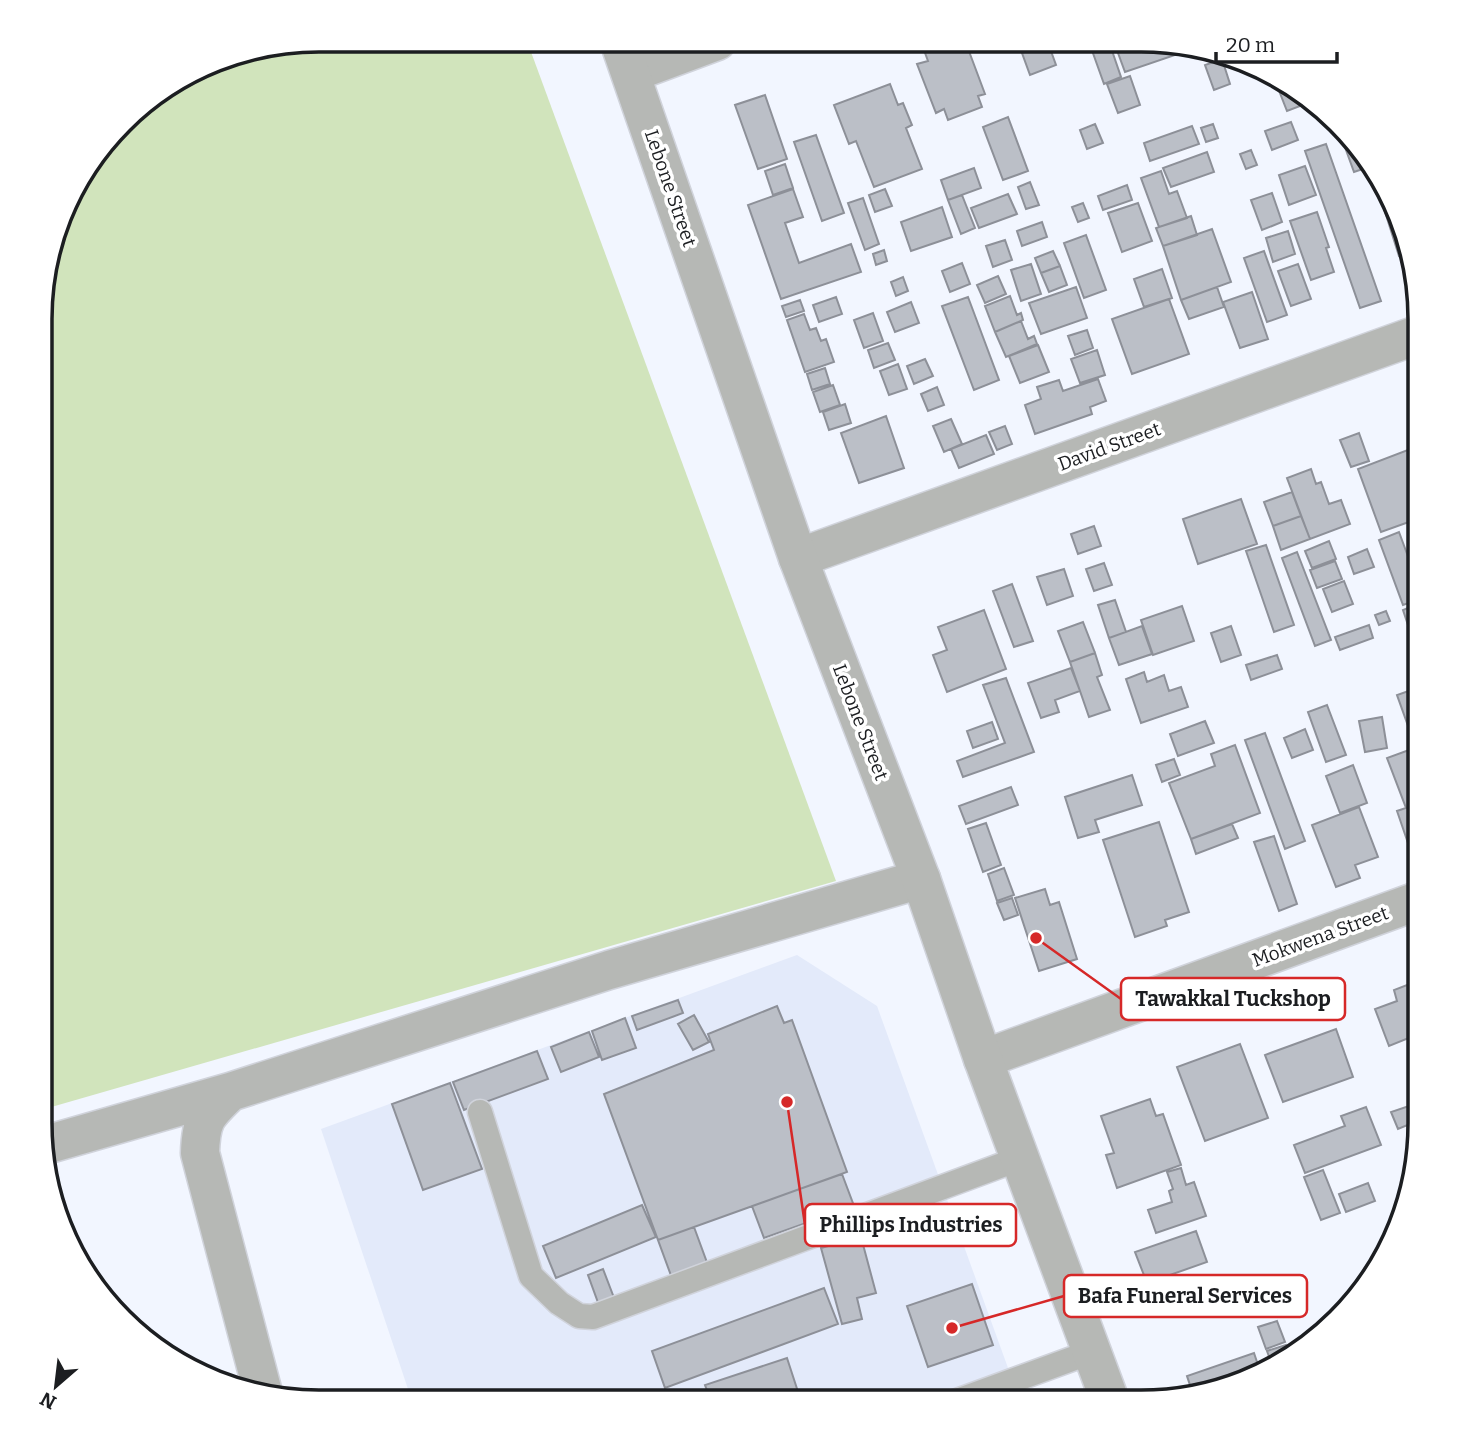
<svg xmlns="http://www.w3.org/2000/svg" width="1461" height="1442" font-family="Bitter,serif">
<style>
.built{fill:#e3eafa}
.green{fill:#d1e4bc}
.building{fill:#bbbfc7;stroke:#8d9098;stroke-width:2}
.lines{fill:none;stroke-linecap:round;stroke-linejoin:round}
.service-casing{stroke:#d0d3db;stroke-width:27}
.minor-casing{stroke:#d0d3db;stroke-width:41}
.tertiary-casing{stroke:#d0d3db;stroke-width:41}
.service{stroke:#b6b8b5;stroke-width:24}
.minor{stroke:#b6b8b5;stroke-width:38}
.tertiary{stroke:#b6b8b5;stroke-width:38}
.labels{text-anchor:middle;stroke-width:7;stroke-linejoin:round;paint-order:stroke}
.street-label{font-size:19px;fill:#1c1e21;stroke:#fff}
.rim{fill:none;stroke:#1c1e21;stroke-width:3.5}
.leader{fill:none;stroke:#d62828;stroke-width:2.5}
.callout-dot{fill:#d62828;stroke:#fff;stroke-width:2.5}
.callout{fill:#fff;stroke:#d62828;stroke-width:2.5}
.callout-label{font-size:21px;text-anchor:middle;font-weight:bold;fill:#1c1e21}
</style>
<rect width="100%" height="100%" fill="#f2f6ff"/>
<path class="built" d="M797,955L877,1006L1020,1401H412L321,1129Z"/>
<path class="green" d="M320,40L527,41L836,881L41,1110L46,266L78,180L136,109L230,55Z"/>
<path class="building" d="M945,42H950L953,51L967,46L985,94L978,96L982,107L948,120L944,109L936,113L917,64L928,61L924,50Z
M1018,42H1050L1022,53Z
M1089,42H1109L1121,77L1104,84Z
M1114,42L1177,43L1181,53L1125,72Z
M1048,43L1056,65L1030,75L1022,53Z
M1222,59L1230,84L1214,90L1205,65Z
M1130,76L1140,105L1118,113L1107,84Z
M890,84L898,105L903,103L912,125L906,128L922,169L874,187L856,141L849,144L834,105Z
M1288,84L1307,101L1308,103L1287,111L1278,88Z
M765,95L787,159L758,169L735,105Z
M1008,117L1028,171L1003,180L983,127Z
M1291,122L1298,140L1272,150L1265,131Z
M1095,124L1103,143L1087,149L1080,130Z
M1213,124L1218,138L1206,142L1201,128Z
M1192,126L1199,144L1150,161L1144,143Z
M1338,128L1363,150L1372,166L1354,172Z
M816,135L844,213L822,221L794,142Z
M1326,144L1381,301L1360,308L1305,151Z
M1251,150L1257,165L1246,169L1240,154Z
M1207,152L1214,172L1171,187L1163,168Z
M785,164L793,188L773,195L765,171Z
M1305,166L1316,195L1289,205L1279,175Z
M974,168L981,188L948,200L941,180Z
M1161,171L1169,194L1177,191L1187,218L1159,227L1141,178Z
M1376,173L1406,230L1410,253L1399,256L1373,174Z
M1030,182L1039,205L1026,209L1018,187Z
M1127,185L1132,200L1103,210L1098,196Z
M793,189L803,217L785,223L799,263L851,244L861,272L781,299L748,205Z
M885,189L892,206L875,212L869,195Z
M1272,193L1282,222L1262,230L1251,200Z
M1008,194L1017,214L979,228L971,208Z
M962,195L975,228L961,234L948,200Z
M863,198L879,244L865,250L848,203Z
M1083,203L1089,218L1078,222L1072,207Z
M1138,203L1152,241L1122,252L1108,213Z
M942,207L952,237L911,251L901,222Z
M1317,212L1329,247L1326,248L1334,272L1311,280L1290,221Z
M1191,216L1197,235L1163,246L1156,228Z
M1042,222L1047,237L1022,246L1017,231Z
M1212,229L1231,282L1181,300L1163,246Z
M1288,231L1295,254L1273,262L1266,238Z
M1086,235L1106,290L1084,298L1064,243Z
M1005,240L1012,260L993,267L986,246Z
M884,250L887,261L876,265L873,254Z
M1053,251L1060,266L1041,273L1035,258Z
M1264,251L1287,315L1267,322L1244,258Z
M1412,259L1417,288L1414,289L1404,262Z
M962,263L970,284L950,292L942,271Z
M1031,264L1041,294L1021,301L1011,270Z
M1298,264L1311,299L1291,306L1278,271Z
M1060,266L1067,285L1049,292L1041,273Z
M1162,269L1172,298L1144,307L1134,279Z
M998,276L1006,294L985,303L977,285Z
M903,277L908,291L896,296L891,282Z
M1076,287L1087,318L1041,334L1029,303Z
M1217,287L1224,307L1189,319L1181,300Z
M1252,292L1268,339L1240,348L1223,302Z
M1010,296L1017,315L1021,313L1023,320L995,332L985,306Z
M836,297L842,314L819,322L813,305Z
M968,297L999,380L974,390L942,306Z
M1169,299L1189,354L1132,374L1112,319Z
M800,300L804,311L786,317L782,306Z
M911,302L919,323L895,332L887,312Z
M873,313L883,341L864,348L854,320Z
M804,314L810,330L816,328L821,341L826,339L834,362L805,372L787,320Z
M1021,321L1028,339L1034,336L1037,344L1006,357L995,332Z
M1087,330L1093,348L1075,355L1068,336Z
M888,343L895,360L874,368L868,350Z
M1038,345L1049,372L1020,383L1009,356Z
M1097,350L1105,375L1080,383L1071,359Z
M925,359L933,376L914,384L907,366Z
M898,364L907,389L889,395L880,371Z
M825,368L830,384L812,390L807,374Z
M1098,379L1106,401L1090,407L1092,414L1035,434L1025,405L1041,399L1037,387L1059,380L1063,391Z
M833,385L840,405L820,412L813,392Z
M937,387L944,405L928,411L921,394Z
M845,404L851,423L829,430L823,412Z
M886,416L904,468L859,483L841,433Z
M951,419L962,444L944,452L933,426Z
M1005,426L1012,444L997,450L989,432Z
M1359,433L1369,461L1351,467L1340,440Z
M986,435L994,454L959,468L951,449Z
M1413,448L1420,467V518L1381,532L1358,469Z
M1311,469L1316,484L1321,482L1329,504L1341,500L1350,524L1310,539L1287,478Z
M1292,492L1301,516L1273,526L1264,502Z
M1241,499L1257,544L1198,564L1183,519Z
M1301,516L1310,539L1281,550L1273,526Z
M1094,526L1101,546L1078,554L1071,534Z
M1399,532L1420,589V599L1403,605L1379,540Z
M1329,541L1336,559L1312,568L1305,551Z
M1266,545L1294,625L1274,632L1246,551Z
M1367,549L1374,567L1354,574L1348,557Z
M1297,552L1331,640L1315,646L1282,558Z
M1335,561L1342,579L1317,588L1310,570Z
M1104,563L1112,585L1094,591L1086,569Z
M1064,569L1073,596L1047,605L1037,577Z
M1344,581L1353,604L1332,612L1323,589Z
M1012,584L1033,641L1014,647L993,591Z
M1115,600L1126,632L1109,638L1098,605Z
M1420,603V624L1409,628L1403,610Z
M1182,606L1194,641L1153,655L1141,620Z
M984,610L1006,669L947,692L933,655L947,650L938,627Z
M1386,611L1390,621L1379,625L1375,615Z
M1083,622L1095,653L1070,662L1058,631Z
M1369,625L1373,638L1340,650L1335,637Z
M1142,626L1152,654L1119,665L1109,638Z
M1231,626L1241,655L1221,662L1211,633Z
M1095,653L1102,675L1097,677L1110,710L1089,717L1070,662Z
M1277,655L1282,669L1251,680L1246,665Z
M1071,668L1080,691L1055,700L1059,712L1041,718L1028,683Z
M1144,672L1147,682L1164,675L1169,691L1181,687L1188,707L1141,723L1126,679Z
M1006,678L1034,752L963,777L957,761L1005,743L983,685Z
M1420,687V746L1416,748L1397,695Z
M1327,705L1346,755L1326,762L1308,712Z
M1382,717L1387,748L1365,752L1359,721Z
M1205,721L1214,743L1178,756L1170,734Z
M992,722L998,739L973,748L967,731Z
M1305,729L1313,750L1292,758L1284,738Z
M1265,733L1305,841L1285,849L1245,740Z
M1235,745L1260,813L1191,839L1169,783L1215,766L1211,754Z
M1420,746V842L1409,846L1397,811L1406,808L1387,758Z
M1174,759L1180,775L1162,782L1156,765Z
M1353,765L1367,803L1340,813L1326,776Z
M1132,775L1142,805L1095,820L1099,832L1078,838L1065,797Z
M1011,787L1018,805L966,824L959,806Z
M1359,807L1378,857L1355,865L1360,878L1336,887L1312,825Z
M1159,822L1189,912L1165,920L1167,926L1135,937L1103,840Z
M986,823L1001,865L983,872L968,829Z
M1232,824L1238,838L1196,854L1191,839Z
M1274,836L1297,904L1279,911L1254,842Z
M1004,868L1014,895L997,901L988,874Z
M1045,889L1050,905L1059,902L1077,959L1039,971L1015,898Z
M1012,898L1018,915L1004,920L997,903Z
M1420,980V1053L1418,1054L1411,1037L1389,1046L1375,1009L1397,1001L1394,990Z
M678,1000L683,1013L637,1030L632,1016Z
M777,1006L784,1023L792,1020L847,1172L658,1240L604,1094L714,1050L708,1034Z
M694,1015L709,1042L693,1050L678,1024Z
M625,1018L636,1048L602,1060L592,1031Z
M1336,1029L1353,1077L1283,1102L1265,1055Z
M589,1032L599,1057L561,1072L551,1047Z
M1240,1044L1268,1118L1205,1141L1177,1067Z
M537,1051L548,1079L464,1110L453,1082Z
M450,1083L482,1169L423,1190L392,1104Z
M1150,1099L1156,1116L1163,1114L1181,1165L1117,1188L1106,1155L1114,1153L1101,1116Z
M1409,1106L1415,1122L1398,1129L1391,1112Z
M1366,1107L1381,1145L1305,1173L1294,1145L1345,1126L1341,1116Z
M1181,1168L1186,1185L1194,1182L1206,1216L1156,1233L1148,1210L1172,1202L1169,1191L1173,1189L1167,1172Z
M1323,1170L1340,1213L1321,1220L1304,1177Z
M842,1174L854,1206L764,1238L752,1206Z
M1368,1183L1375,1201L1346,1212L1339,1194Z
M642,1205L656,1237L556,1278L543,1246Z
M694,1227L709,1268L673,1281L658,1240Z
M1196,1231L1207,1262L1147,1283L1135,1252Z
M861,1237L876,1293L857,1298L862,1319L842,1324L821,1248Z
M603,1269L616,1303L600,1308L588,1275Z
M972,1284L993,1345L928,1367L907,1306Z
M824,1288L838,1324L665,1388L652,1351Z
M1277,1321L1285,1342L1266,1349L1258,1327Z
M1286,1345L1290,1356L1272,1365L1267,1351Z
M1254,1353L1260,1371L1231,1387L1193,1394L1187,1376Z
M787,1358L801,1401H711L705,1385Z"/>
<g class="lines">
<defs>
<path id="service" d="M480,1112L531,1276L559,1303L579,1316L593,1317L1021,1158
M957,1401L1091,1352"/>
<path id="minor" d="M631,73L717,41
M798,558L1420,334
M983,1059L1420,900
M42,1146L230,1092
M262,1389L200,1153C201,1119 206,1115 230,1092L609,970L921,879"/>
<path id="tertiary" d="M619,41L798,558L921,879L983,1059L1110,1401"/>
</defs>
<use href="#service" class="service-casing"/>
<use href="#minor" class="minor-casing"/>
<use href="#tertiary" class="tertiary-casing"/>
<use href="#service" class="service"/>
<use href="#minor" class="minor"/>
<use href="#tertiary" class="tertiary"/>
</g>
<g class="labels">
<g class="street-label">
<text transform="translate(671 188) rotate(71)" y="7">Lebone Street</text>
<text transform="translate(1109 446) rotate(-20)" y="7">David Street</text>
<text transform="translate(861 722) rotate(69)" y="7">Lebone Street</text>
<text transform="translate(1320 936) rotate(-20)" y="7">Mokwena Street</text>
</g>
</g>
<path d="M0 0H1461V1442H0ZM319 52H1141A267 267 0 0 1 1408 319V1123A267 267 0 0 1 1141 1390H319A267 267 0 0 1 52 1123V319A267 267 0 0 1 319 52Z" fill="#fff" fill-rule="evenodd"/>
<path class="rim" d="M319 52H1141A267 267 0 0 1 1408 319V1123A267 267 0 0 1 1141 1390H319A267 267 0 0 1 52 1123V319A267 267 0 0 1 319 52Z"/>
<path class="leader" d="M1036 938L1121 999M787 1102L805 1225M952 1328L1064 1296"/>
<g class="callout-dot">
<circle cx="1036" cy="938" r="7"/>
<circle cx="787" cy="1102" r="7"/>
<circle cx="952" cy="1328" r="7"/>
</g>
<g class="callout">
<rect x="1121" y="978" width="224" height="42" rx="7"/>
<rect x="805" y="1204" width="211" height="42" rx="7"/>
<rect x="1064" y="1275" width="243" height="42" rx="7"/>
</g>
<g class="callout-label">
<text x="1233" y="1006">Tawakkal Tuckshop</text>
<text x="911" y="1232">Phillips Industries</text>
<text x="1185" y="1303">Bafa Funeral Services</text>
</g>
<g transform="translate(56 1386) rotate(208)" stroke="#ffffff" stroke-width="5" paint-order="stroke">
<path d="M0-5L12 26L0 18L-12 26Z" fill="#1c1e21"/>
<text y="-10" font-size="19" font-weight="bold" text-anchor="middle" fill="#1c1e21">N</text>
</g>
<path d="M1216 52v10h121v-10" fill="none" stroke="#1c1e21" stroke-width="3.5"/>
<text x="1226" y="52" font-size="21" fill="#1c1e21" stroke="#ffffff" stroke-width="5" paint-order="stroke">20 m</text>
</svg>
